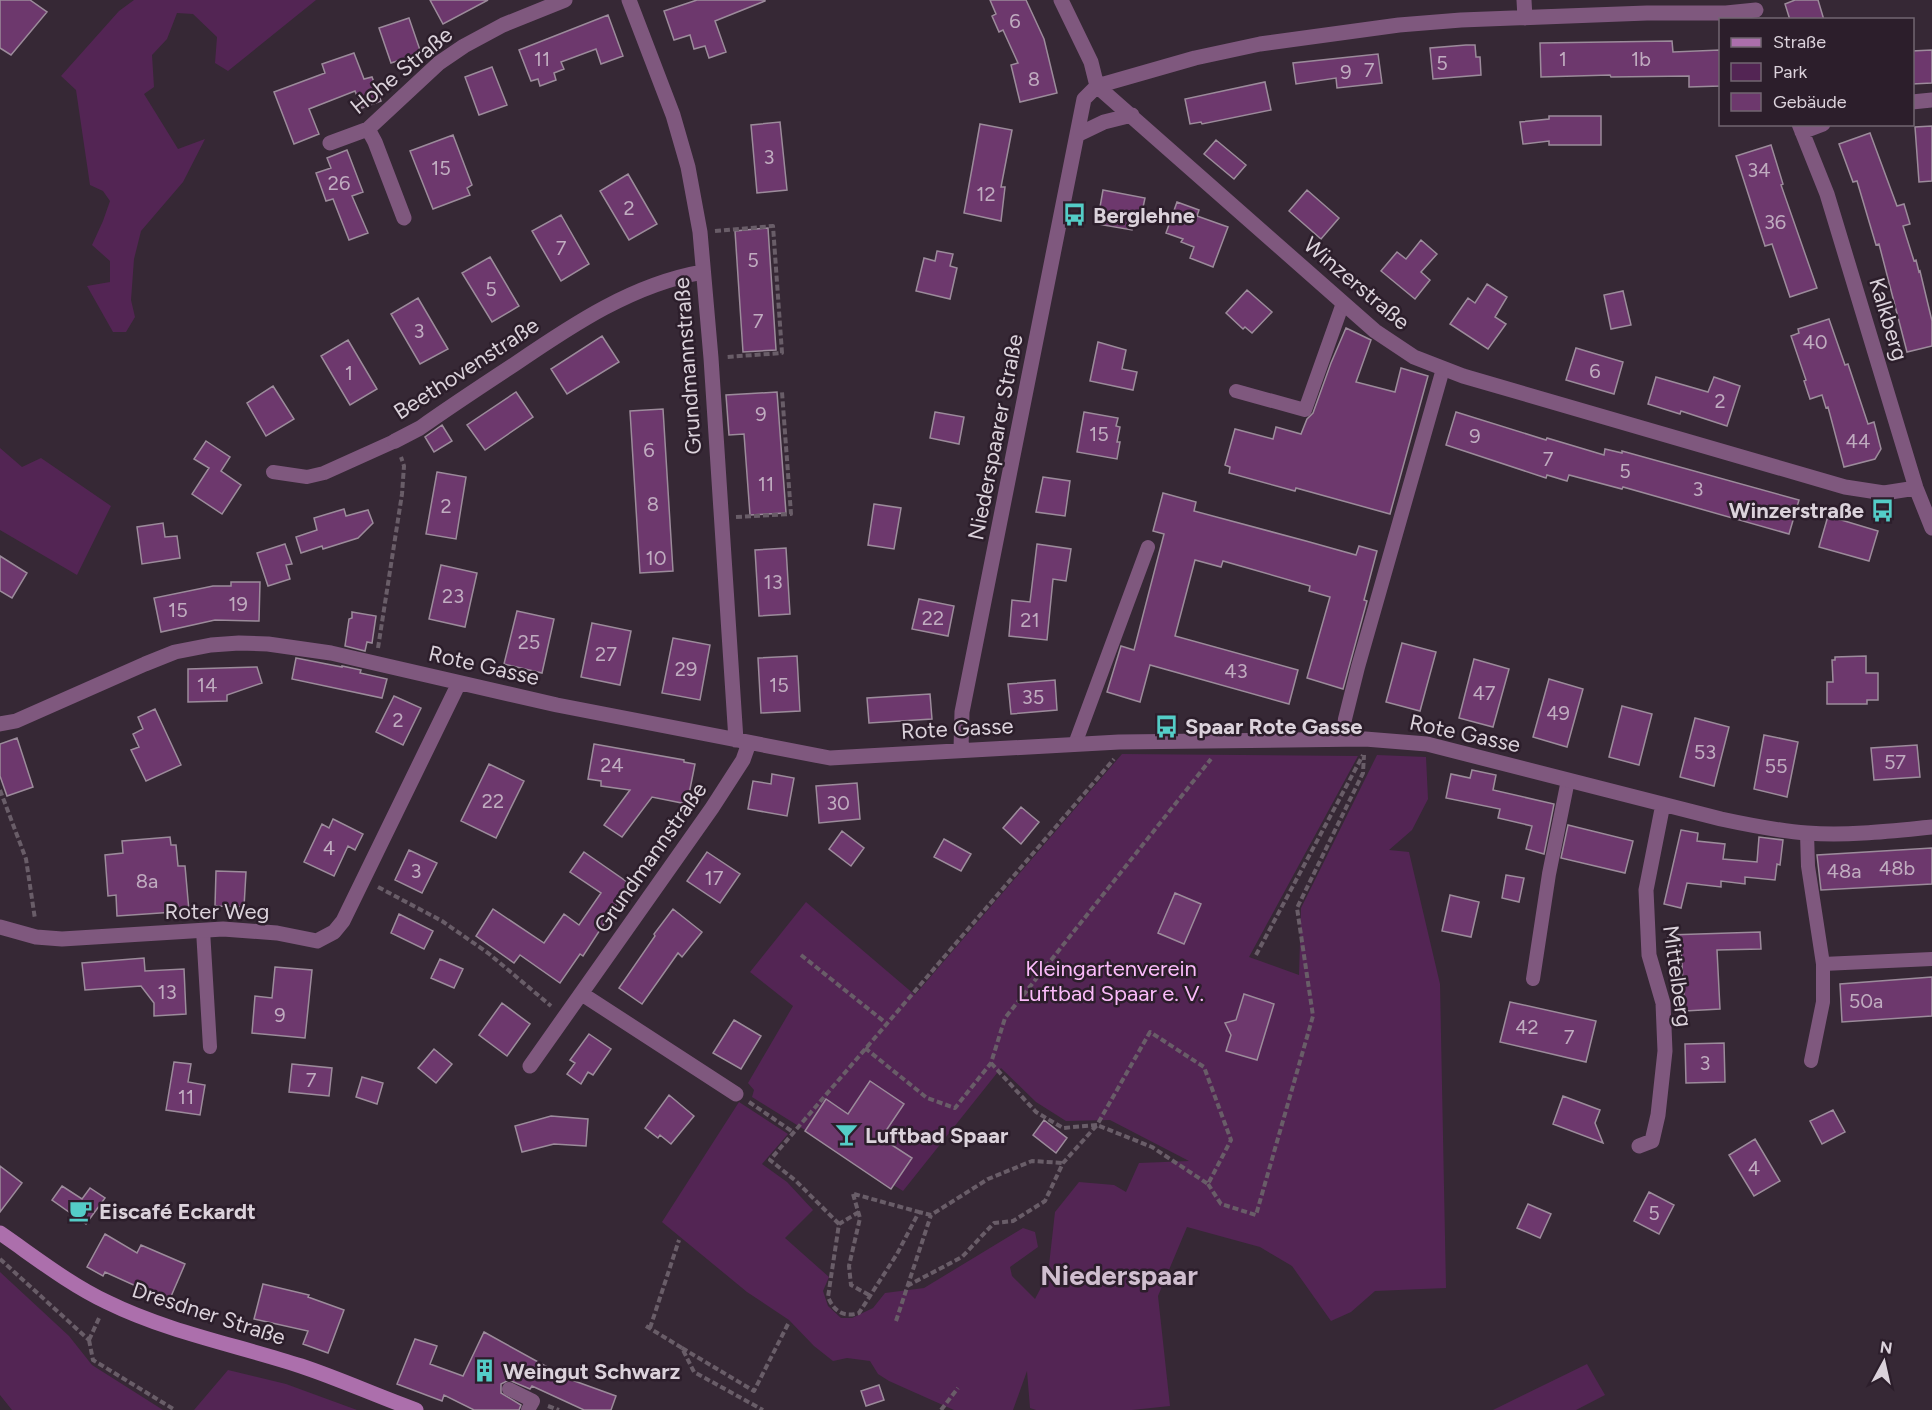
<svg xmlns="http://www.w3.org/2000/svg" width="1932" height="1410" font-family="Figtree,sans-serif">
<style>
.green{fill:#532554}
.building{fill:#6d386d;stroke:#9c8b9b;stroke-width:1.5}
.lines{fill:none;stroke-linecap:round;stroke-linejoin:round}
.path{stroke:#695d68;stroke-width:4;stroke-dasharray:6 3;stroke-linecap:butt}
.service{stroke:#7f587e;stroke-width:14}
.minor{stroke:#7f587e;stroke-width:15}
.secondary{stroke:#ac6fac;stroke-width:15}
.labels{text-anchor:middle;stroke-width:5;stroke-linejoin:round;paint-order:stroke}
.number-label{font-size:20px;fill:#c0acc0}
.street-label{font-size:22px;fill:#dbd2db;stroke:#2c1e2b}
.poi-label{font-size:22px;font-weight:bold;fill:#dbd2db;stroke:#2c1e2b;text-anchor:start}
.park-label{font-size:22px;fill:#fbbbfa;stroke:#2c1e2b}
.district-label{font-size:28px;font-weight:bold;fill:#d0becf;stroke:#2c1e2b}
</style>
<rect width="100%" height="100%" fill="#362835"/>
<path class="green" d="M134,0H316L228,71L215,63L217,37L193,14L177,13L167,39L152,55L154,87L144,94L178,149L205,139L183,182L141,231L134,259L131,300L135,317L126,332H113L87,286L110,282V261L92,245L103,221L110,201L103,191L90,185L76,90L61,76L119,11Z
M0,448L22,467L41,458L111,506L77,575L0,530Z
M1122,754L1358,756L1249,957L1299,975L1301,908L1377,755L1426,757L1428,799L1412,830L1389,850L1409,852L1440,984L1446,1288L1375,1291L1351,1312L1331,1321L1292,1266L1260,1247L1187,1227L1158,1296L1170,1406L1132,1410H1036L1030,1408L1027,1371L1013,1410H954L889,1381L878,1374L870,1361L847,1358L833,1361L814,1346L789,1320L747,1292L662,1222L739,1102L788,1134L762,1164L787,1182L813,1210L785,1238L829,1277L823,1291L828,1306L841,1318H852L873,1308L885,1293L924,1288L1023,1228L1035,1232L1038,1247L1010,1267L1012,1276L1035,1299L1048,1274L1055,1212L1079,1182L1114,1185L1126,1192L1139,1163L1189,1161L1110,1120L1066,1121L1036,1102L1001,1068L903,1191L752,1097L754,1090L748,1083L793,1006L750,972L806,902L915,995Z
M0,1272L69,1336L92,1365L163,1410H12L0,1395Z
M1587,1364L1605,1395L1576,1410H1493Z
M228,1370L286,1384L357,1410H194Z"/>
<path class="building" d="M0,0H30L47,12L11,55L0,48Z
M430,0H488L443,24Z
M697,0H765V1L715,21L726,52L709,58L705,46L694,49L690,35L674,40L664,11Z
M990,0H1026L1044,39L1057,93L1020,102L1011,65L1018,63L1003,30L999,32L992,16L996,14Z
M1795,0H1818L1824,20H1790L1785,4Z
M608,15L623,56L601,64L596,49L561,62L564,69L554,73L556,80L540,86L538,79L531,81L519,50Z
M409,18L421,53L391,63L379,28Z
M1672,41L1673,52L1720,50V86L1689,87V76L1611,77L1610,75L1541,77L1540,43Z
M1466,45H1475L1476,57H1480L1481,75L1433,79L1430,48Z
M1932,50V83L1912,84V51Z
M354,53L364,79L372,77L381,101L362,108L355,91L309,109L319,134L294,144L274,92L325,73L322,64Z
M1378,54L1382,83L1337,88L1336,78L1296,84L1293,63Z
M492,67L507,105L479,115L465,77Z
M1265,82L1271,110L1202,124L1201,122L1190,124L1185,99Z
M1549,116H1601V145H1549V141L1523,144L1520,122L1549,119Z
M780,122L787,190L757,193L751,125Z
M980,124L1012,130L1001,187H1005L1001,221L964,213Z
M1932,126V181L1919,182L1915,127Z
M1870,133L1897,206L1904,204L1910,224L1903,226L1914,261L1916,260L1919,272L1920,271L1932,321V346L1907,352L1879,244L1876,245L1857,181L1853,182L1839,144Z
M453,135L472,185L467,188L470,195L433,209L410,151Z
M1216,140L1246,165L1234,179L1204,154Z
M1771,145L1783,184L1781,185L1817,288L1790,297L1772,244L1765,246L1736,156Z
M347,150L363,192L352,196L368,233L349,240L333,199L326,201L316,173L331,168L327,158Z
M628,174L657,224L629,240L600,191Z
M1103,190L1145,198L1141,217L1134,215L1132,230L1097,224Z
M1307,190L1339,218L1321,239L1289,211Z
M1177,202L1199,210L1197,216L1228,227L1213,267L1190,258L1194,247L1181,242L1183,239L1166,233Z
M561,215L589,264L561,281L532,231Z
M768,228L776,350L743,352L735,231Z
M1421,240L1437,254L1421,272L1430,280L1415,299L1381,271L1397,252L1406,259Z
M937,251L953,254L950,266L957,268L950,299L916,291L924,258L935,261Z
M490,257L519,306L492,322L462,273Z
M1487,284L1507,297L1495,317L1506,324L1488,349L1450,324L1468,298L1475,303Z
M1247,290L1272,312L1252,333L1245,327L1243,329L1226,313Z
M1623,291L1631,325L1611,329L1604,295Z
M418,298L448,349L420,364L391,314Z
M1829,319L1845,365L1848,364L1868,424L1874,422L1881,449L1875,459L1844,467L1828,407L1826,408L1822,395L1810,399L1804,381L1806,380L1791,336L1799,333L1798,329Z
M1346,328L1371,340L1356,382L1395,392L1401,368L1428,376L1390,514L1296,488L1295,491L1229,473L1230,467L1225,465L1235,429L1273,439L1276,427L1301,434L1307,419L1313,413L1331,363Z
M602,336L619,362L567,394L551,369Z
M348,340L377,389L350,405L321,356Z
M1098,342L1126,350L1122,369L1137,372L1133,390L1090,381Z
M1576,348L1623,362L1614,394L1566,380Z
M1656,377L1708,392L1714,377L1740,386L1727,426L1681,411L1680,414L1648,404Z
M273,386L294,419L266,436L247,403Z
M516,392L533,417L485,450L467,425Z
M777,392L786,513L750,515L744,434L729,435L726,395Z
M663,409L673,571L640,573L630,411Z
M935,412L964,417L959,444L930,438Z
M1084,412L1118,418L1116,426L1120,427L1117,442H1120L1117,459L1077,452Z
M1456,412L1546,440L1547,438L1604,455L1605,449L1622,453V451L1799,500L1789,534L1623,487L1622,489L1569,475L1567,481L1547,475L1546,478L1446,445Z
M442,425L452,441L434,452L425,437Z
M206,441L230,457L221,471L241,485L222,514L192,494L209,468L194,459Z
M437,472L466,477L456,539L426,534Z
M1043,477L1070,481L1065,516L1036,512Z
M1163,493L1196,502L1194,511L1306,541L1356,555L1359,546L1377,551L1364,600L1367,601L1343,689L1307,678L1330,597L1309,591L1310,586L1223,561L1221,567L1195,560L1175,636L1298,670L1289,704L1150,665L1140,702L1107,692L1121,646L1134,650L1164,534L1153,531Z
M874,504L901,508L894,549L868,545Z
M344,509L346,516L368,510L373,523L358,538L323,549L322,546L301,553L296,537L317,530L314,518Z
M1828,516L1878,531L1869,561L1819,547Z
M163,523L165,537L177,536L180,558L142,564L137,527Z
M285,544L292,564L286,565L290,579L268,586L257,553Z
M1037,544L1071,549L1066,581L1053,579L1047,640L1009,636L1012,600L1030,602Z
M786,548L790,614L759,616L755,550Z
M0,556L27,573L12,598L0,591Z
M441,565L477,573L465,627L429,619Z
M231,582H260L259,621L215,620L161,632L154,598L213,586H231Z
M919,599L954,606L948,636L912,629Z
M517,611L554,619L542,673L504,664Z
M352,612L376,616L372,643L367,642L365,651L345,646L349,619L352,618Z
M592,623L631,631L620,685L581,677Z
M673,638L710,645L700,700L662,693Z
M1402,643L1436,652L1420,711L1386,702Z
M797,656L800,711L761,713L758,658Z
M1866,656V673H1878V700H1867V704H1827V682H1833L1832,660H1835V657Z
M296,658L342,667V666L361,670L360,673L387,679L382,698L292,679Z
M1474,659L1509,669L1493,727L1459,718Z
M257,667L262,683L227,695V701L188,702V669Z
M1549,679L1583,689L1567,747L1533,737Z
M1055,680L1057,710L1011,714L1008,684Z
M930,694L932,719L869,723L867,698Z
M394,696L421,708L403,745L376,732Z
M1622,706L1652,714L1639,765L1609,757Z
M155,709L181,765L146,781L131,750L139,747L133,734L143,729L138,717Z
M1695,718L1729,727L1714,786L1680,777Z
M1764,735L1798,742L1787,797L1754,789Z
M17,738L33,787L7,796L0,776V744Z
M594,744L684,760V762L695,764L687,804L652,797L622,837L604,825L630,790L601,786V781L588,779Z
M1917,745L1920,777L1874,780L1871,748Z
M489,764L524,781L496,838L461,821Z
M1472,770L1496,775L1493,790L1554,804L1544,854L1526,849L1532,826L1498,818L1500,809L1446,798L1451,774L1470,778Z
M772,774L794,778L787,816L748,809L753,781L771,784Z
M857,783L860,819L819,823L816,786Z
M1021,807L1039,822L1021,844L1003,828Z
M333,819L363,834L355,850L348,846L334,876L304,862L322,824L329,828Z
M1568,825L1633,841L1625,873L1561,858Z
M1681,830L1698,833L1697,841L1725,844L1723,859L1757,862L1759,837L1783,840L1780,865L1777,864L1775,880L1745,877V884L1721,881V887L1687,883L1681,908L1664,904Z
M842,831L864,848L851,866L829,849Z
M170,837L171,845H176L178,866H185L189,911L117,916L116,895L108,896L105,855L123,853L122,841Z
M944,839L971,854L961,871L934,857Z
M1932,848V884L1821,890L1817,855Z
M409,850L437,863L422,893L395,880Z
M584,852L630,884L583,956L580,954L560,983L520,955L514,963L476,936L493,909L544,943L564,914L579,925L601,893L570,872Z
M707,852L740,874L720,903L687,881Z
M216,871L246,872L244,907L215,906Z
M1506,875L1524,878L1519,902L1502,898Z
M1175,893L1201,904L1184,944L1158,933Z
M1450,895L1479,902L1471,937L1442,931Z
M673,909L702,932L682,957L678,953L642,1004L619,988L655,936L654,934Z
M399,914L433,931L424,949L391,933Z
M1760,932L1761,949L1717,950L1720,1009L1685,1011L1681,951H1669L1668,935Z
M144,958L145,971L184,969L186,1014L154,1016V1003L141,986L85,990L82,963Z
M440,959L463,969L454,988L431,978Z
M275,967L312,970L305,1038L252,1033L255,996L272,998Z
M1932,977V1016L1842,1022L1840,984Z
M1244,994L1274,1004L1257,1060L1226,1051L1231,1035L1225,1023L1236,1020Z
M1510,1002L1596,1021L1586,1062L1500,1042Z
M502,1003L530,1024L507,1056L479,1035Z
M734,1020L761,1036L741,1069L713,1053Z
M589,1034L611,1049L593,1075L588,1072L581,1084L567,1074L575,1063L570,1060Z
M1724,1043L1725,1082L1686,1083L1685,1044Z
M434,1049L452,1064L436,1083L418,1068Z
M174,1062L191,1064L188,1082L205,1085L200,1115L166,1110Z
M292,1064L332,1068L329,1096L289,1092Z
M362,1077L383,1083L377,1104L356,1097Z
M870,1081L904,1104L881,1138L912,1158L891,1189L805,1131L826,1099L848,1114Z
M669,1095L694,1116L671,1144L660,1135L658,1138L645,1128Z
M1563,1096L1600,1110L1595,1123L1603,1143L1553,1124Z
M1833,1110L1845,1132L1822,1144L1810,1121Z
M551,1116L588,1119L586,1146L554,1144L522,1152L515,1126Z
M1044,1120L1067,1138L1056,1153L1033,1135Z
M1755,1139L1780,1181L1754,1196L1729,1155Z
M0,1166L22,1183L0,1212Z
M62,1186L82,1199L90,1188L105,1198L86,1224L52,1200Z
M1649,1192L1674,1205L1659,1234L1634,1221Z
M1528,1204L1551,1214L1540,1238L1517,1228Z
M105,1234L137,1253L141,1245L185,1264L169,1301L105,1272L103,1276L87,1267Z
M263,1284L309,1295L308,1297L344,1310L328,1353L303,1344L308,1331L254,1319Z
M484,1332L569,1379L616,1396L611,1410H584L532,1386L530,1389L509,1380L501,1384V1393L521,1405L519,1410H474L444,1395L442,1401L397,1384L415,1339L437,1346L430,1364L463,1376Z
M879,1385L884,1400L866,1406L861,1391Z"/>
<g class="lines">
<path class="path" d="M715,231L773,226L782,353L726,357
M736,517L791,514L782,392
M378,648L402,494L404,466L401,457
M0,790L26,859L35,919
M378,887L442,921L488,953L551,1006
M801,955L886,1023
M1256,955L1363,755
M865,1048L927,1098L955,1108L991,1063L1005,1018L1211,759
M749,1102L793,1132
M1208,1184L1221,1204L1256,1215L1313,1016L1297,908L1363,773L1364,755
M853,1194L860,1218L849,1266L851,1285L869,1295
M854,1194L919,1212
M859,1212L839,1224L828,1297C834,1311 843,1318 859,1313L897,1254L919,1212L931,1215L988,1179L1032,1161L1063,1163
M839,1224L796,1181L770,1160L1114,759
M0,1259L89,1340
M907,1286L962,1257L994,1223L1013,1221L1045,1201L1063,1163L1097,1125L1152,1147L1208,1184L1231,1140L1204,1067L1150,1032L1097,1125L1063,1128L1036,1112L991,1063
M896,1321L931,1215
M646,1326L682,1348L694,1372L763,1410
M650,1328L679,1240
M89,1340L93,1360L175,1410
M89,1340L100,1316
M682,1348L754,1391L788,1324
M548,1406L559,1410
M941,1410L958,1388"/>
<path class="service" d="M1236,391L1305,410L1343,303
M273,472L307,477L324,473L395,441
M1343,739L1345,719L1358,667L1443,369
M1075,744L1148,547
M1807,833L1808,866L1823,964V1002L1811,1061
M203,930L210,1047
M1823,964L1932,959
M1533,979L1549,874L1568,780
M509,1389L533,1401L528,1410"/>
<path class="minor" d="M629,0L673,115L688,167L700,232L711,358L736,740
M1061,0L1091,62L1097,86
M1524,0L1525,18
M1097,86L1375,331L1414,357L1463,376L1845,487L1884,493L1916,488
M1097,86L1195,58L1260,44L1399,25L1461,20L1647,13H1726L1756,10
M1912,102L1932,100
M1799,124L1827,194L1916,488L1932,528
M368,129L375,142L404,218
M1802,132L1823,124
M1079,134L1104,122L1132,115
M330,143L368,129L439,63L464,46L503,25L565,0
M395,441L420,428C451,406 483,385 515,364C572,325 633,284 703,272
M0,724L16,721L145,664L175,652L211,645L239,643L268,644L331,653L557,705L830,758L1119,742L1365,739L1427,744L1721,819C1749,825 1778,831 1807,833C1849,836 1891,831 1932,827
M961,749L962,712L1084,99L1097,86
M0,927L36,937L62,939L223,929L277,933L317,941L334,932L343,921L459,683
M582,994L736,1094
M530,1066L712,808L743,760L749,743
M1639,1146L1652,1141L1658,1115L1665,1051L1663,1003L1649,955L1646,890L1663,804"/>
<path class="secondary" d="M0,1233C35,1257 69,1284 107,1302C168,1332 236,1345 301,1366C340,1379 377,1396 416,1410"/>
</g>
<defs>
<symbol id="bus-bare" viewBox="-9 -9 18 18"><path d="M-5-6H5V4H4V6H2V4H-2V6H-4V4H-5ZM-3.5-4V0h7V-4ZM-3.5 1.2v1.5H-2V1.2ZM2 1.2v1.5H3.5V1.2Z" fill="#54cdc7" stroke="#2c1e2b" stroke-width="2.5" paint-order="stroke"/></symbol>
<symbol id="bar-bare" viewBox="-9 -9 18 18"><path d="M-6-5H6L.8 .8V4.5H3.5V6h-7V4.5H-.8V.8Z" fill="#54cdc7" stroke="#2c1e2b" stroke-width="2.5" paint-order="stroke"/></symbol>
<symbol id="cafe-bare" viewBox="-9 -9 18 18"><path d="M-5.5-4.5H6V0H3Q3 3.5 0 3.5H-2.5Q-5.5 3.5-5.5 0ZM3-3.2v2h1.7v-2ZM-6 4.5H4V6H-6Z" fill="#54cdc7" stroke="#2c1e2b" stroke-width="2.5" paint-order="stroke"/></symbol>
<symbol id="building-bare" viewBox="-9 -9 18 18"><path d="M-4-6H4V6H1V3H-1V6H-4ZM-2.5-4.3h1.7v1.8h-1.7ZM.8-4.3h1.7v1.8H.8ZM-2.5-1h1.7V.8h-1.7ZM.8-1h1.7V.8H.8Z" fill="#54cdc7" stroke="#2c1e2b" stroke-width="2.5" paint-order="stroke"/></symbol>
</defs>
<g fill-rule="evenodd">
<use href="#bus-bare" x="1058" y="198" width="33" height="33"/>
<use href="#bus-bare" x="1866" y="494" width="33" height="33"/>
<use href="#bus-bare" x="1150" y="710" width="33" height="33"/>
<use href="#bar-bare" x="830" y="1118" width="33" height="33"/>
<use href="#cafe-bare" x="64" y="1194" width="33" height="33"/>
<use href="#building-bare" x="468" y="1354" width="33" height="33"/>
</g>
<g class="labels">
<g class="number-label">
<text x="1015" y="28">6</text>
<text x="542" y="66">11</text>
<text x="1563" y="66">1</text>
<text x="1641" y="66">1b</text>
<text x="1442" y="70">5</text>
<text x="1369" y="77">7</text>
<text x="1346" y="79">9</text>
<text x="1034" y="86">8</text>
<text x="769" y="164">3</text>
<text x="441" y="175">15</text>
<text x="1759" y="177">34</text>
<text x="339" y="190">26</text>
<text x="986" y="201">12</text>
<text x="629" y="215">2</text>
<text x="1775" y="229">36</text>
<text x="561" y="255">7</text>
<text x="753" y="267">5</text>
<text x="491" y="296">5</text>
<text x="758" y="328">7</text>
<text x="419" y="338">3</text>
<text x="1815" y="349">40</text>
<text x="1595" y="378">6</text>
<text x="349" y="380">1</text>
<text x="1720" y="408">2</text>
<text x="761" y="421">9</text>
<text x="1099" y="441">15</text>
<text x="1475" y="443">9</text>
<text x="1858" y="448">44</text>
<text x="649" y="457">6</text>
<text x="1548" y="466">7</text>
<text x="1625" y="478">5</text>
<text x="766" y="491">11</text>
<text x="1698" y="496">3</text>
<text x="653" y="511">8</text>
<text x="446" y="513">2</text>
<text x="656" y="565">10</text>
<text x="773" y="589">13</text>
<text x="453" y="603">23</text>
<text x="238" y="611">19</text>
<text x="178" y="617">15</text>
<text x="933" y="625">22</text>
<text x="1030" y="627">21</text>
<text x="529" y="649">25</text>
<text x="606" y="661">27</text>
<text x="686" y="676">29</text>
<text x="1236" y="678">43</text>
<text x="207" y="692">14</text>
<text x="779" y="692">15</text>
<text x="1484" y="700">47</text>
<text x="1033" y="704">35</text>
<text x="1558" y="720">49</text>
<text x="398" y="727">2</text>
<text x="1705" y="759">53</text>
<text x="1895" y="769">57</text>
<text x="612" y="772">24</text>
<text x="1776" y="773">55</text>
<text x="493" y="808">22</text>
<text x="838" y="810">30</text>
<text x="329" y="855">4</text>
<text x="1897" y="875">48b</text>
<text x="416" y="878">3</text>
<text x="1844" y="878">48a</text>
<text x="714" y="885">17</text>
<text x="147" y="888">8a</text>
<text x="167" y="999">13</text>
<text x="1866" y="1008">50a</text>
<text x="280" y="1022">9</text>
<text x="1527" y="1034">42</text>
<text x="1569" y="1044">7</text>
<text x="1705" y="1070">3</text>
<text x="311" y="1087">7</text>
<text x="186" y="1104">11</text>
<text x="1754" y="1175">4</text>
<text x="1654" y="1220">5</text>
</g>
<g class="street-label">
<text transform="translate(401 70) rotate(-39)" y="8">Hohe Straße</text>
<text transform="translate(1357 283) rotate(40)" y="8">Winzerstraße</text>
<text transform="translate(1889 319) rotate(73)" y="8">Kalkberg</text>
<text transform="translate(687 366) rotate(-94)" y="8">Grundmannstraße</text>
<text transform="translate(466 368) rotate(-33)" y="8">Beethovenstraße</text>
<text transform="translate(995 437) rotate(-79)" y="8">Niederspaarer Straße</text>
<text transform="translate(484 665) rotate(13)" y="8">Rote Gasse</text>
<text transform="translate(957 728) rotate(-3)" y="8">Rote Gasse</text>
<text transform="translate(1465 733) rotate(12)" y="8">Rote Gasse</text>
<text transform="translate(650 857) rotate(-55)" y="8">Grundmannstraße</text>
<text x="217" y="919">Roter Weg</text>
<text transform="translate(1678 976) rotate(82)" y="8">Mittelberg</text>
<text transform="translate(209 1313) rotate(18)" y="8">Dresdner Straße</text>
</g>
<g class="poi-label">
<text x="1093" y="223">Berglehne</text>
<text x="1864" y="518" text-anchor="end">Winzerstraße</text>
<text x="1185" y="734">Spaar Rote Gasse</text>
<text x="865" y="1143">Luftbad Spaar</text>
<text x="99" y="1219">Eiscafé Eckardt</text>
<text x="503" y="1379">Weingut Schwarz</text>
</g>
<g class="park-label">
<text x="1111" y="976">Kleingartenverein<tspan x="1111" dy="25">Luftbad Spaar e. V.</tspan></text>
</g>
<g class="district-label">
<text x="1119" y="1285">Niederspaar</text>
</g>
</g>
<rect x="1719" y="18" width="195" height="108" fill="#2c1e2b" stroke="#726671" stroke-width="1.5"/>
<rect x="1731" y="38" width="30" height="9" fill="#ac6fac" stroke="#726671" stroke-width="1.5"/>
<text x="1773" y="48" font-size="18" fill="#dbd2db">Straße</text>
<rect x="1731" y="63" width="30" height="18" fill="#532554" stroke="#726671" stroke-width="1.5"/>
<text x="1773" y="78" font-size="18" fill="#dbd2db">Park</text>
<rect x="1731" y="93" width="30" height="18" fill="#6d386d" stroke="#726671" stroke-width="1.5"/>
<text x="1773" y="108" font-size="18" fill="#dbd2db">Gebäude</text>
<g transform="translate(1884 1362) rotate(8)" stroke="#2c1e2b" stroke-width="4.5" paint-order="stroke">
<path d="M0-4.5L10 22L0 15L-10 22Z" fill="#dbd2db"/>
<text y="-9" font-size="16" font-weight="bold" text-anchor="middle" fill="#dbd2db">N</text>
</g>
</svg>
